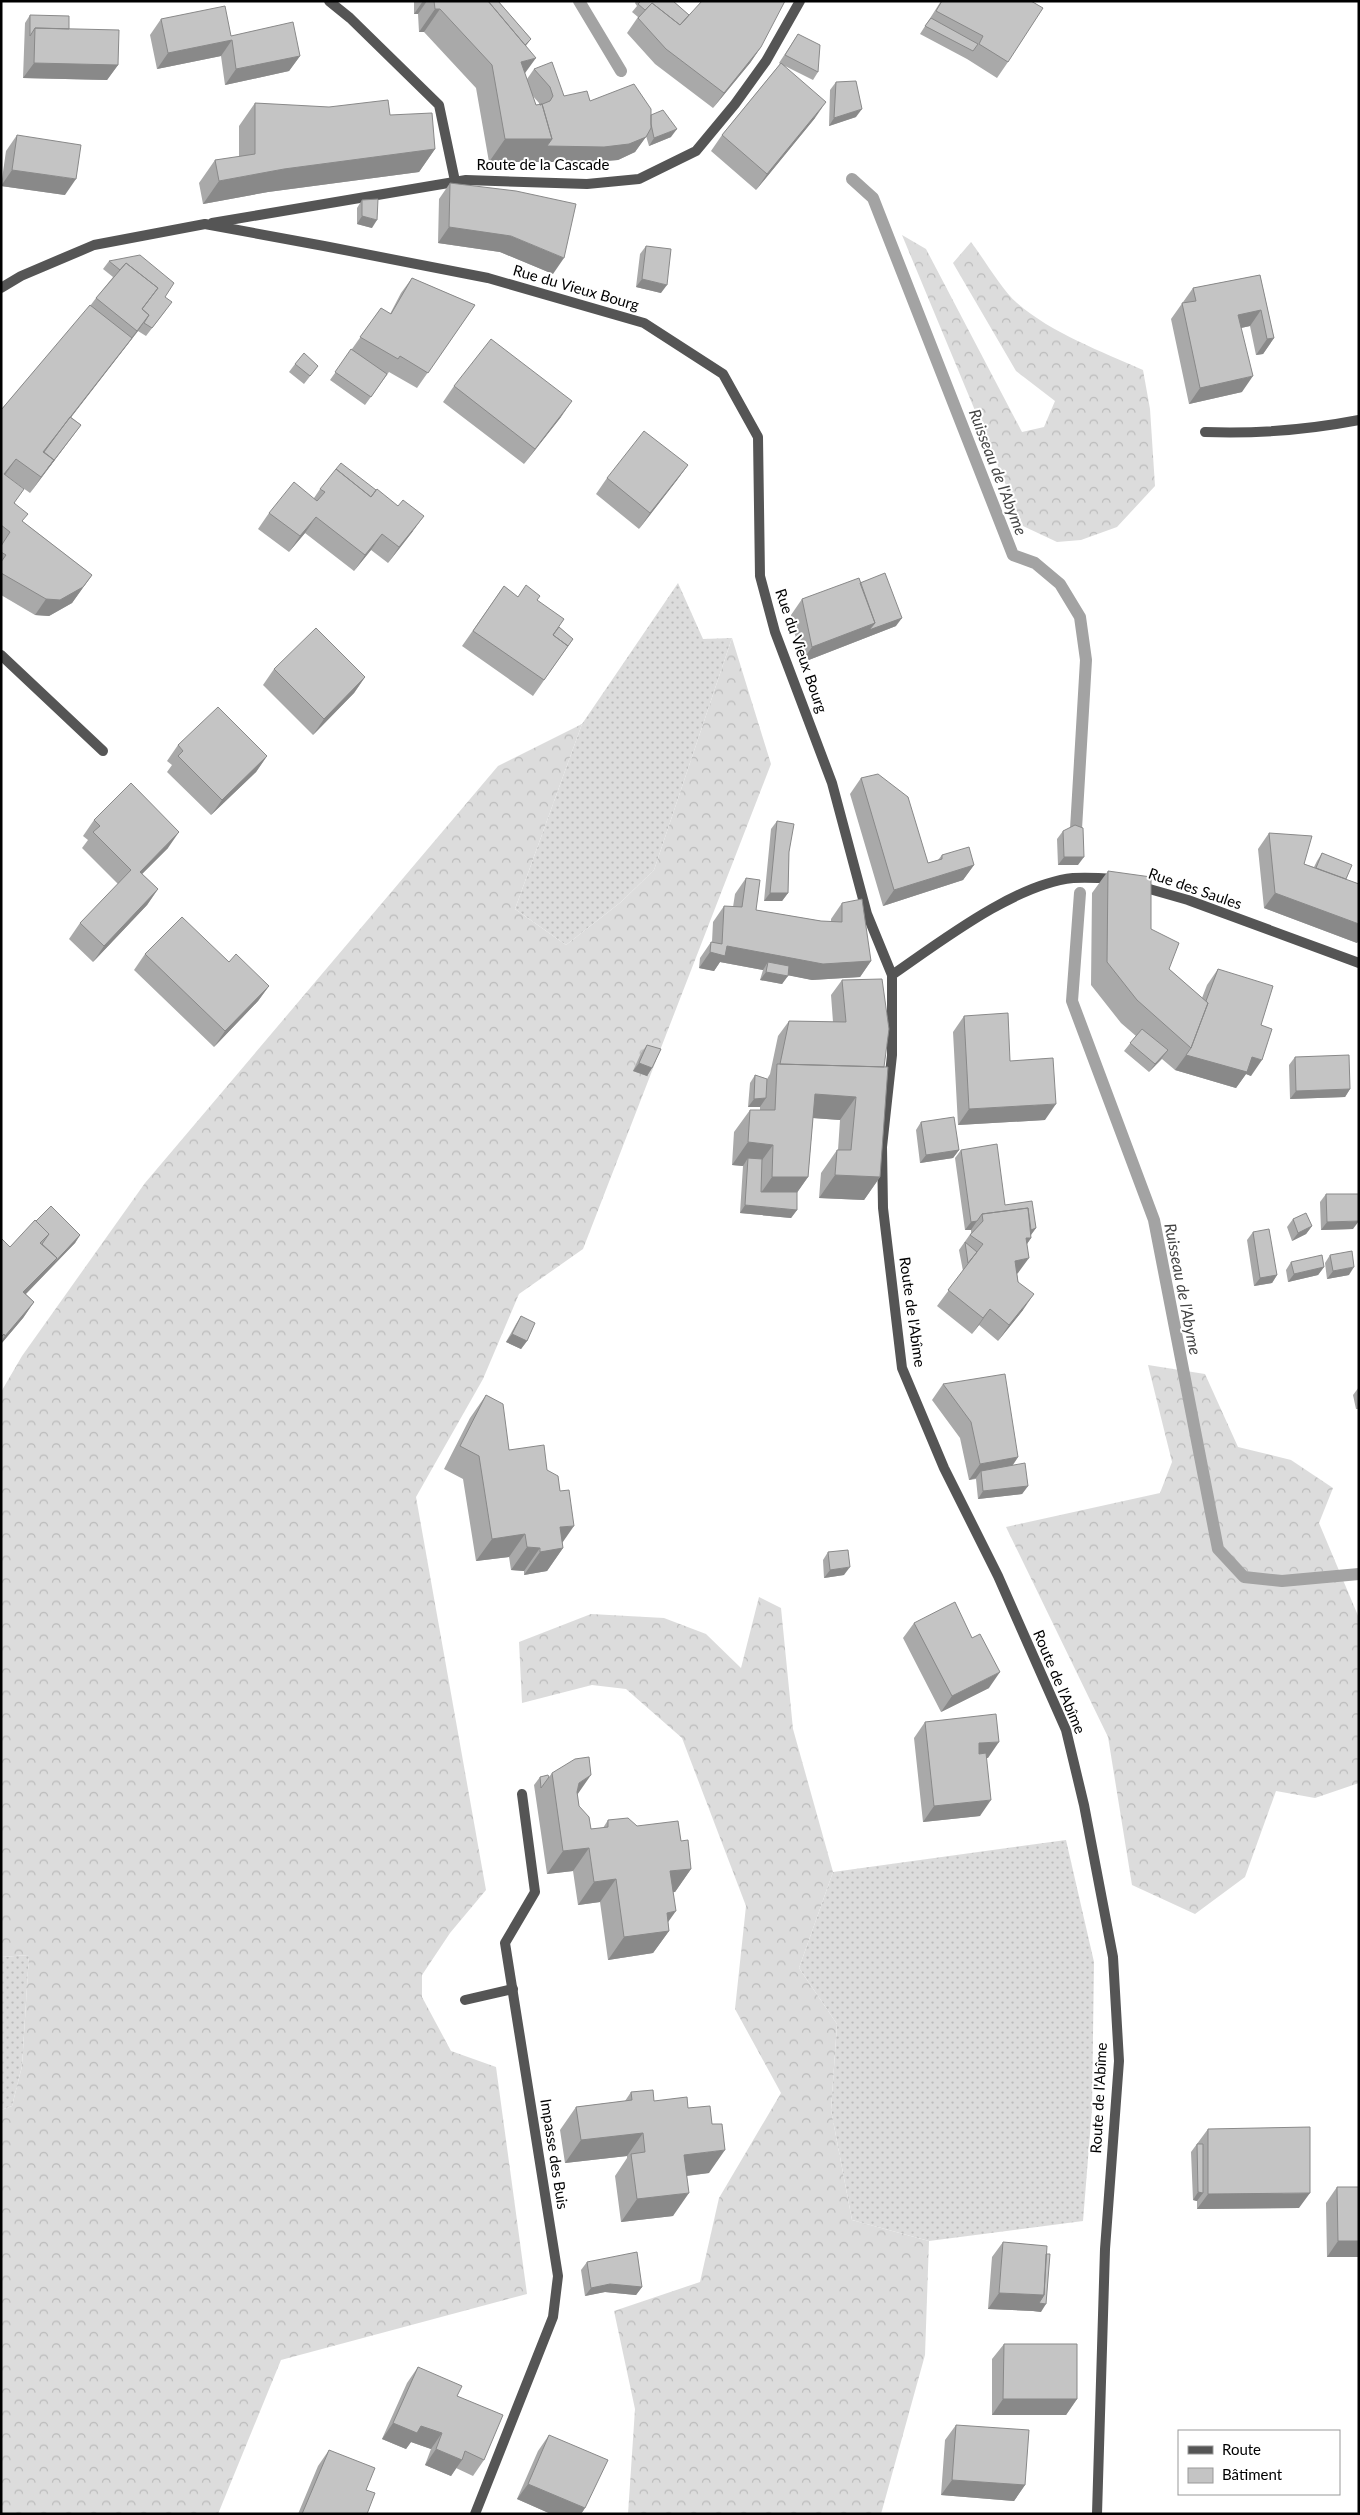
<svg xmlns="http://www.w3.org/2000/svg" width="1360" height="2515" font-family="Lato,sans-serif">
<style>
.grass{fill:url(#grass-dots)}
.forest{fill:url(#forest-crowns)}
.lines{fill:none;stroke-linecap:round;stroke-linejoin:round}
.stream{stroke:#a3a3a3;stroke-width:12}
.service{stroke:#555;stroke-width:10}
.minor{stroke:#555;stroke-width:10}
.wall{fill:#a9a9a9;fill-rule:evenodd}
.shaded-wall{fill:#898989}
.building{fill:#c4c4c4;stroke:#898989}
.labels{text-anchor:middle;stroke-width:4;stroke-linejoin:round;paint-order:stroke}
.street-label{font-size:15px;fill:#000;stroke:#fff}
.water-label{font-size:16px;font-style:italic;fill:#444;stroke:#fff}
</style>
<defs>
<pattern id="grass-dots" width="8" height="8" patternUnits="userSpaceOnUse" patternTransform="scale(1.25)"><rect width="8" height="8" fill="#dcdcdc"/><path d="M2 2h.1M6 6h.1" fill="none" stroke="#bbb" stroke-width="1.8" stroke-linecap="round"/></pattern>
<pattern id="forest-crowns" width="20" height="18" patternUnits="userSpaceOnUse" patternTransform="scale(1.25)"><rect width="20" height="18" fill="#dcdcdc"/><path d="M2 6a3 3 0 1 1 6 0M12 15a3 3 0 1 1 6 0" fill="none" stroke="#bbb"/></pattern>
</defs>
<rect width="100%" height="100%" fill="#fff"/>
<path class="grass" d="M678,583L703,639L732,638L654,870L621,902L566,945L515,909L582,724Z
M1066,1840L1094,1962L1092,2109L1083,2221L929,2241L852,2220L831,2110L837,2024L799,1968L833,1872Z
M29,1955L22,2066L12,2106L1,2110V1957Z"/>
<path class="forest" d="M902,235L926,249L1022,432L1044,427L1055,401L1016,371L953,263L971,242C984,259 1002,290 1017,303C1053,334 1101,351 1143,370L1150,409L1155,486L1117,527L1081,540L1057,542L1023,526Z
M732,638L771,764L583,1249L519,1294L483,1379L416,1497L486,1890L450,1933L422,1975V1997L451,2051L496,2067L527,2294L281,2360L218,2514H1V2110L12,2106L22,2066L29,1955L1,1957V1392L22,1356L145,1183L498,766L582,724L515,909L566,945L621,902L654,870Z
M1148,1365L1205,1374L1238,1447L1291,1460L1333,1488L1319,1523L1359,1618V1783L1315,1798L1276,1791L1245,1877L1195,1914L1132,1885L1108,1737L1006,1527L1160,1493L1172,1462Z
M759,1597L781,1608L793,1729L833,1872L799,1968L837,2024L831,2110L852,2220L929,2241L925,2355L881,2514H628L635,2409L614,2311L700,2282L719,2198L781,2093L735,2009L746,1906L682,1738L626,1689L592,1685L522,1703L519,1642L591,1614L664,1618L706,1634L741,1668Z"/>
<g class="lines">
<path class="stream" d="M579,1L621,71
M852,179L873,198L1013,555L1035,563L1060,584L1080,617L1086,660L1076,829
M1080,893L1072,1001L1154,1220L1218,1549L1244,1577L1282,1581L1359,1574"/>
<path class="service" d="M1205,432C1258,434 1307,430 1359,420
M1,655L103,751
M465,2000L513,1989"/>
<path class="minor" d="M329,1L350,18L439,105L455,181
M212,223L466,180L587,184L639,179L696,151L735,104L766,61L800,1
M1,288L21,276L94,245L205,224L324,246L488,278L644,323L723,374L758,437L760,576L775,632L832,783L867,914L892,975V1055L882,1147L883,1208L902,1368L944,1468L998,1576L1066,1730L1084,1805L1113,1957L1119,2061L1105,2249L1097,2514
M1139,886L1188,900L1359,963
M892,975C940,942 1015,884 1073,878C1087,877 1102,878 1115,879
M475,2514L553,2317L558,2276L505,1943L535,1892L522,1794"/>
</g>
<path class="wall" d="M414,1H498L531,39L526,46L525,74L527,79L534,69L564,96L590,101L651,115L671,137L649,146L646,136L635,152L618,160L592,162H489L476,88L424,32H419L418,14H414ZM532,95L539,103V105H536Z
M636,1H673L689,15L761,47L750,63L713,108L655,64L627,33L638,17L632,12L637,6L635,3Z
M941,1H1031L1008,62L997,78L967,59L920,34Z
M30,15L69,29L118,65L107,80L23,78L25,23Z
M161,19L231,36L300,56L289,71L225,85L221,56L157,69L150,35Z
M798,34L818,72L813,80L785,66L815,118L756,190L711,151L722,135L780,64L779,63Z
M836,82L856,117L829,126L830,90Z
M255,103L390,115L435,149L419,172L268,192L203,204L199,183L215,160L239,157V126Z
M17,135L65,195L1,186L6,151Z
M450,183L553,274L500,252L438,243L439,199Z
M362,200L372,228L357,224V208Z
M646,246L661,293L636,287L640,254Z
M109,261L165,297L166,310L146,336L138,331L71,417L81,425L30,493L5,475L15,503L22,521L92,575L72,603L49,616L35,615L1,595V410L90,306L96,298L113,277L103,269Z
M1260,275L1274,338L1263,354L1256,355L1250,326L1241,328L1242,392L1189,404L1171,319L1193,288Z
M412,278L475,305L417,388L389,372L365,405L330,380L381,308L390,314L401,293Z
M295,364L318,366L304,384L289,372Z
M454,386L561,417L524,464L443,402Z
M688,465L677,480L639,529L596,494L607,478Z
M320,489L413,531L388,563L371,550L354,571L305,533L289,552L258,529L269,513L314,498Z
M860,583L896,626L801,663L791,615L802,599Z
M504,586L518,597L537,600L559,627L573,639L533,696L462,646Z
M274,669L365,677L354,693L313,735L263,685Z
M178,745L267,756L256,772L211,815L167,772L172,765L167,761Z
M861,778L928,863L938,860L942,855L974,865L963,880L883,906L850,794Z
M94,820L168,848L142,874L158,889L147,905L93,962L69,939L80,923L118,884L82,848L88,840L83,836Z
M777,821L789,852L788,893L782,901H764L771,829Z
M1063,831L1078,865H1058L1057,839Z
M1269,833L1304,864L1314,867L1317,861L1322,853L1346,879L1357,943L1264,908L1258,849Z
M1108,871L1151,929L1169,969L1202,998L1207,985L1218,969L1261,1025L1251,1076L1246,1074L1236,1088L1175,1070L1162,1059L1149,1072L1124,1051L1136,1036L1121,1023L1091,985L1092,893Z
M746,878L756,910L821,921L831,922V919L842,903L871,961L860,977L812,980L788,975L782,984L760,980L763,970L720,962L714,971L699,968L700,958L711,942H712L713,922L724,906L733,907L735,894Z
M145,954L229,962L269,986L258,1001L214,1047L134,970Z
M842,980L884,1067L880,1177L864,1200L819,1198L821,1173L837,1150H838L840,1120L813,1118L808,1177L797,1192V1210L791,1218L740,1213L743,1166L732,1165L734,1132L750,1110H760V1107H748L750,1083L755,1075L767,1079L770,1074L778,1036L789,1021L833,1022L831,995Z
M964,1016L1045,1120L958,1125L953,1032Z
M647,1045L652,1068L647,1076L633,1071L641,1053Z
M1295,1057L1350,1089L1345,1097L1290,1099L1289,1065Z
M921,1122L959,1150L953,1158L920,1163L916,1130Z
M961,1150L1005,1205L1036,1228L1031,1235V1238L1027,1244L1018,1273L1017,1274L1023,1310L998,1341L979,1325L972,1334L937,1306L963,1271L959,1250L971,1233V1230H965L955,1158Z
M1326,1194L1353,1229L1321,1230L1320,1202Z
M1293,1219L1312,1226L1306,1234L1292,1241L1287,1227Z
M36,1221L80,1235L75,1243L26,1294L34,1302L23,1318L1,1344V1238L10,1247Z
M1253,1232L1277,1275L1272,1283L1254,1286L1247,1240Z
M1330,1255L1349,1275L1327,1279L1325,1263Z
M1291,1262L1324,1267L1318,1275L1288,1282L1286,1270Z
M521,1316L527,1341L521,1349L506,1342L516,1324Z
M943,1384L1018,1457L1013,1465L1028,1486L1022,1494L978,1499L976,1479L969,1480L960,1438L932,1400Z
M1359,1387V1409H1356L1353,1395Z
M486,1395L509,1450L547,1470L563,1548L547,1571L524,1575V1571L511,1570L509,1557L476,1561L463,1479L444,1469L470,1418Z
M828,1552L844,1575L824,1578L823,1560Z
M914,1623L989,1688L941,1712L903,1638Z
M925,1722L988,1758H986L980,1816L923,1822L914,1738Z
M552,1773L577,1795L579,1806L591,1829L603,1828L608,1820L637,1826L681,1841L691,1869L675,1892H673L668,1922L669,1931L653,1953L608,1960L600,1902L578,1905L573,1871L547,1874L534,1785L540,1777H549Z
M631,2092L654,2101L688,2108L709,2173L687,2176L673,2216L621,2222L615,2176L627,2158V2156L565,2163L560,2130L576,2107L625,2101Z
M1208,2129L1299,2208L1197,2209V2201L1193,2200L1191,2152Z
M1337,2187L1359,2257H1327L1326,2203Z
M1003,2242L1041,2312L1033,2311L988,2309L992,2257Z
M587,2262L642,2287L636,2295L605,2292L585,2296L581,2270Z
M1004,2344L1077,2399L1066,2415H992V2359Z
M418,2367L457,2396L484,2460L473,2476L456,2468L451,2476L425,2465L431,2449L411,2442L406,2449L382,2439L407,2383Z
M956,2425L1025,2485L1014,2501L941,2495L945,2440Z
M549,2435L585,2508L581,2514H551L517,2499L538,2451Z
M329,2450L366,2490L367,2514H298L318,2466Z"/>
<path class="shaded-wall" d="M423,1H427L418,14H414Z
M435,9H440L424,32H419Z
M232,40L221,56L157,69L168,53Z
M761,47L750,63L713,108L724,93Z
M300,56L289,71L225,85L236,69Z
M536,58L520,80L521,62Z
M34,63L118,65L107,80L23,78Z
M826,102L815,118L756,190L767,174Z
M862,109L856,117L829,126L834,118Z
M677,129L671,137L649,146L654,138Z
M646,137L635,152L618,160L592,162H536L547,146Z
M505,139H552L536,162H489Z
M435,149L419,172L268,192L203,204L219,181L284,169Z
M12,170L76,179L65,195L1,186Z
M362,216L377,220L372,228L357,224Z
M449,227L511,236L564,258L553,274L500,252L438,243Z
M642,279L667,285L661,293L636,287Z
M1261,310L1250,326L1227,331L1238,315Z
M149,315L138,331L38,460V459Z
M1274,338L1263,354L1256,355L1267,339Z
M1253,376L1242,392L1189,404L1200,388Z
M572,401L561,417L524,464L535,449Z
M81,425L30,493L41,477Z
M16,459L5,475L1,477Z
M688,465L677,480L639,529L650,513Z
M424,516L413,531L388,563L399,547Z
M316,517L305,533L289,552L300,536Z
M382,534L371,550L354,571L365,555Z
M92,575L72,603L49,616L35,615L46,599Z
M902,618L896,626L801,663L812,647L875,623Z
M365,677L354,693L313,735L324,719Z
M267,756L256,772L211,815L222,800Z
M179,832L168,848L129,887L140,872Z
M1064,857H1084L1078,865H1058Z
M974,865L963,880L883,906L894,890Z
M158,889L147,905L93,962L104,946Z
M770,893H788L782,901H764Z
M1275,893L1359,924V941L1357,943L1264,908Z
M727,946L871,961L860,977L812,980L766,971L768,962L763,970L720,962L714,971L699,968L710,952Z
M766,972L788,976L782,984L760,980Z
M269,986L258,1001L214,1047L225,1031Z
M1168,1050L1162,1058L1149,1072L1155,1064Z
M1186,1055L1252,1057L1262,1060L1251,1076L1246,1074L1236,1088L1175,1070Z
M639,1063L652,1068L647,1076L633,1071Z
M1350,1089L1345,1097L1290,1099L1296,1091Z
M815,1094L856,1097L840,1120L799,1117Z
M766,1098L760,1107H748L754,1099Z
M1056,1104L1045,1120L958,1125L969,1109Z
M748,1142L773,1145L757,1167L748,1158L743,1166L732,1165Z
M959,1150L953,1158L920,1163L926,1155Z
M835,1175L880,1177L864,1200L819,1198Z
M772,1177H808L792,1200H756Z
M745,1205L797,1210L791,1218L740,1213Z
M977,1221L971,1230H965L971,1222Z
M1359,1221L1353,1229L1321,1230L1327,1222Z
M1312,1226L1306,1234L1292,1241L1298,1233Z
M1036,1228L1030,1236L1024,1231Z
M80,1235L75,1243L12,1308L23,1292Z
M1026,1238H1031L1020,1254Z
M1029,1258L1018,1273L1004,1276L1015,1261Z
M1324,1267L1318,1275L1288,1282L1294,1274Z
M1354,1267L1349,1275L1327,1279L1333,1271Z
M1277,1275L1272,1283L1254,1286L1260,1278Z
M1034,1294L1023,1310L998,1341L1009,1325Z
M34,1302L23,1318L1,1344V1342L5,1336Z
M990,1309L979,1325L972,1334L983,1318Z
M512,1334L527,1341L521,1349L506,1342Z
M1018,1457L1007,1473L981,1471L976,1478L969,1480L980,1464Z
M1028,1486L1022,1494L978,1499L983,1491Z
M574,1526L558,1549L563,1548L547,1571L524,1575L540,1552L560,1527Z
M525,1534L509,1557L476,1561L492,1539Z
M527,1547L540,1548L524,1571L511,1570Z
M850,1567L844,1575L824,1578L830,1570Z
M1000,1672L989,1688L941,1712L952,1696Z
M999,1742L988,1758L968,1759L979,1743Z
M591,1775L575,1798L579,1783Z
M991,1800L980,1816L923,1822L934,1806Z
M589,1848L573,1871L547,1874L563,1851Z
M691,1869L675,1892L654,1894L670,1871Z
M616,1879L600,1902L578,1905L594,1882Z
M676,1911L661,1932L669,1931L653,1953L608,1960L624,1937L667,1913Z
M643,2133L627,2156L565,2163L581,2140Z
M725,2150L709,2173L668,2178L684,2155Z
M1198,2192L1203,2193L1197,2201L1193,2200Z
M689,2193L673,2216L621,2222L637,2199Z
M1310,2193L1299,2208L1197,2209L1208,2194Z
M1338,2241H1359V2257H1327Z
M610,2284L642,2287L636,2295L605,2292L585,2296L591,2288Z
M999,2293L1044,2295L1046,2304L1041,2312L1033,2311L988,2309Z
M1003,2399H1077L1066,2415H992Z
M393,2423L421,2426L442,2433L431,2449L411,2442L406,2449L382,2439Z
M436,2449L462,2460L451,2476L425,2465Z
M952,2480L1025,2485L1014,2501L941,2495Z
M528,2484L585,2508L581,2514H551L517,2499Z"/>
<path class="building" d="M434,1H488L536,58L521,62L536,105L542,104L552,139H505L492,65L440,9H435Z
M488,1H498L531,39L525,45Z
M641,1H673L689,15L680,25L652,3L645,10L638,4Z
M702,1H785L761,47L724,93L666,49L638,18L652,3L680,25Z
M942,1H1031L1043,8L1008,62L979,44L983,36L936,11Z
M225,6L231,36L293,22L300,56L236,69L232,40L168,53L161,19Z
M30,15L69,16V29L35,28L30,36Z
M931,18L978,44L973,51L925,26Z
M35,28L119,30L118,65L34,63Z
M798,34L820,45L818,72L785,55Z
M552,62L564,96L587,91L590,101L634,84L651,109V128L646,137L629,144L604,147L547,146L552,139L542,104L540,105L550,101L553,96L550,87L534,69Z
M781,63L826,102L767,174L722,135Z
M856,81L862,109L834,118L836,82Z
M388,100L390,115L432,113L435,149L284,169L219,181L215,160L255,154V103L329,107Z
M663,110L677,129L654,138L651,124V115Z
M17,135L81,145L76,179L12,170Z
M450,183L516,191L576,204L564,258L511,236L449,227Z
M378,199L377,220L362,216V200Z
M646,246L671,249L667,285L642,279Z
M140,255L174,283L165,297L172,302L152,328L144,323L149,315L142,309L158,288L126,263L120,270L109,261Z
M126,263L158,288L142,309L149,315L137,331L96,298Z
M1260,275L1274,338L1267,339L1261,310L1238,315L1253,376L1200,388L1182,303L1196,301L1193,288Z
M412,278L475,305L428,373L400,356L398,359L360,337L381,308L391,314Z
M90,305L132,338L43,452L54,460L41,477L16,459L4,474L24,489L14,503L28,514L22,521L92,575L83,587L60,600L46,599L1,573V562L6,555L1,552V546L10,532L1,525V410Z
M491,339L572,401L535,449L454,386Z
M351,349L387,374L371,397L335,372Z
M304,353L318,366L310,376L295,364Z
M70,417L81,425L48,468L54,460L44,452Z
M644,431L688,465L650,513L607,478Z
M341,463L376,490L371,497L336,469Z
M336,469L371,497L377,489L398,506L403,500L424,516L399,547L382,534L365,555L316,517L300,536L269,513L294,482L317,501L325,492L320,489Z
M885,573L902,618L869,630L875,623L860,583Z
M859,578L875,623L812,647L802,599Z
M526,585L540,596L537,600L564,619L553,635L568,646L544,680L473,631L504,586L518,597Z
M559,627L573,639L568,646L553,635Z
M316,628L365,677L324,719L274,669Z
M218,707L267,756L222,800L178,756L183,751L178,745Z
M878,774L908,797L928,863L942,859V855L969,847L974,865L894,890L861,778Z
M131,783L179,832L140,872L158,889L104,946L80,923L131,870L93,832L100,826L94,820Z
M777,821L794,824L789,852L788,893H770Z
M1075,825L1083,828L1084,857H1064L1063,831Z
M1269,833L1312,836L1304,864L1359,884V924L1275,893Z
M1322,853L1352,865L1346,879L1316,868Z
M1108,871L1151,877V929L1179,943L1169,969L1208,1003L1191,1048L1137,1000L1107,962Z
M746,878L760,880L756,910L821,921L842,922V903L862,899L871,961L823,964L727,946L725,956L710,952L711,942L722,944L724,906L742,907Z
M182,917L229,962L236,954L269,986L225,1031L145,954Z
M768,962L789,966L788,976L766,972Z
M1218,969L1273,986L1261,1025L1272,1029L1262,1060L1252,1057L1247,1072L1186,1055L1191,1048L1208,1003L1206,1001Z
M882,979L889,1029L884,1067L780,1064L789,1021L846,1022L842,980Z
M1008,1013L1010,1061L1053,1058L1056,1104L969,1109L964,1016Z
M1142,1029L1168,1050L1155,1064L1130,1043Z
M647,1045L661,1049L652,1068L639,1063Z
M1349,1055L1350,1089L1296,1091L1295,1057Z
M777,1064L888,1067L880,1177L835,1175L837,1150H851L856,1097L815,1094L808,1177H772L773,1145L748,1142L750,1110H775Z
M755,1075L767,1079L766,1098L754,1099Z
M954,1117L959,1150L926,1155L921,1122Z
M997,1144L1005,1205L1032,1201L1036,1228L1031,1230L1028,1208L982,1214L977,1221L971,1222L961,1150Z
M748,1158L762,1159L761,1192H797V1210L745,1205Z
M1326,1194H1359V1221L1327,1222Z
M51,1206L80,1235L51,1266L57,1258L42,1244L49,1234L36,1221Z
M1028,1208L1031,1238H1026L1029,1258L1015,1261L1018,1282L1034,1294L1009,1325L990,1309L983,1318L948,1290L983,1244L970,1235L983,1221L982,1214Z
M1306,1213L1312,1226L1298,1233L1293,1219Z
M35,1220L49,1234L40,1243L57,1258L23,1292L34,1302L5,1336L4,1334L1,1337V1238L10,1247Z
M1269,1229L1277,1275L1260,1278L1253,1232Z
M965,1242L977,1252L968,1263Z
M1352,1251L1354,1267L1333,1271L1330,1255Z
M1322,1255L1324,1267L1294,1274L1291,1262Z
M521,1316L535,1323L527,1341L512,1334Z
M1005,1374L1018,1457L980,1464L971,1422L943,1384Z
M486,1395L503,1404L509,1450L544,1445L547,1470L558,1476L560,1491L569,1490L574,1526L560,1527L563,1548L540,1552V1548L527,1547L525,1534L492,1539L479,1456L460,1446Z
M1025,1463L1028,1486L983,1491L981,1471Z
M848,1550L850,1567L830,1570L828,1552Z
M955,1602L972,1638L980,1634L1000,1672L952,1696L914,1623Z
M996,1714L999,1742L979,1743V1754L986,1753L991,1800L934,1806L925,1722Z
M589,1757L591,1775L579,1783L577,1792L579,1806L589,1817L591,1829L608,1827V1820L628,1818L637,1826L678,1821L681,1841L688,1840L691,1869L670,1871L676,1911L667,1913L669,1931L624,1937L616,1879L594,1882L589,1848L563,1851L552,1773L575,1759Z
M548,1775L549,1777L541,1788L540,1777Z
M653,2090L654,2101L687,2097L688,2108L710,2106L712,2124H722L725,2150L684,2155L689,2193L637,2199L631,2154L645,2152L643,2133L581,2140L576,2107L632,2100L631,2092Z
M1310,2127V2193L1208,2194V2129Z
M1197,2144H1203V2193L1198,2192Z
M1337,2187H1359V2241H1338Z
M1003,2242L1047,2246L1044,2295L999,2293Z
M637,2252L642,2287L610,2284L591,2288L587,2262Z
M1046,2254H1050L1046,2304L1039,2303L1044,2295Z
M1004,2344H1077V2399H1003Z
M418,2367L462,2386L457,2396L503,2415L484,2460L465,2451L462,2460L436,2449L442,2433L421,2426L417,2433L393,2423Z
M956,2425L1029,2430L1025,2485L952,2480Z
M549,2435L608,2460L585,2508L528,2484Z
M329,2450L375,2468L366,2490L375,2493L367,2514H302Z"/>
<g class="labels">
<g class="street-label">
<text x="543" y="170">Route de la Cascade</text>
<text transform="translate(576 288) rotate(16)" y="5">Rue du Vieux Bourg</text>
<text transform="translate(801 651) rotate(71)" y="5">Rue du Vieux Bourg</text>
<text transform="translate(1195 889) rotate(19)" y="5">Rue des Saules</text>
<text transform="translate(912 1312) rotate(82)" y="5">Route de l'Abîme</text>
<text transform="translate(1059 1682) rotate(67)" y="5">Route de l'Abîme</text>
<text transform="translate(1099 2098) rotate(-87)" y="5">Route de l'Abîme</text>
<text transform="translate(554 2154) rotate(81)" y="5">Impasse des Buis</text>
</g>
<g class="water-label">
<text transform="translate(998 472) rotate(69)" y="6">Ruisseau de l'Abyme</text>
<text transform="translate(1183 1289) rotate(79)" y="6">Ruisseau de l'Abyme</text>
</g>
</g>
<rect width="1360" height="2515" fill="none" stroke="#000000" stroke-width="5"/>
<rect x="1178" y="2430" width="162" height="65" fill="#ffffff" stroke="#999999"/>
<rect x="1188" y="2446" width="25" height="8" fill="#555555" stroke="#999999"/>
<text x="1222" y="2455" font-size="15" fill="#000000">Route</text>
<rect x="1188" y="2468" width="25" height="15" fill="#c4c4c4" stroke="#999999"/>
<text x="1222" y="2480" font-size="15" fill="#000000">Bâtiment</text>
</svg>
